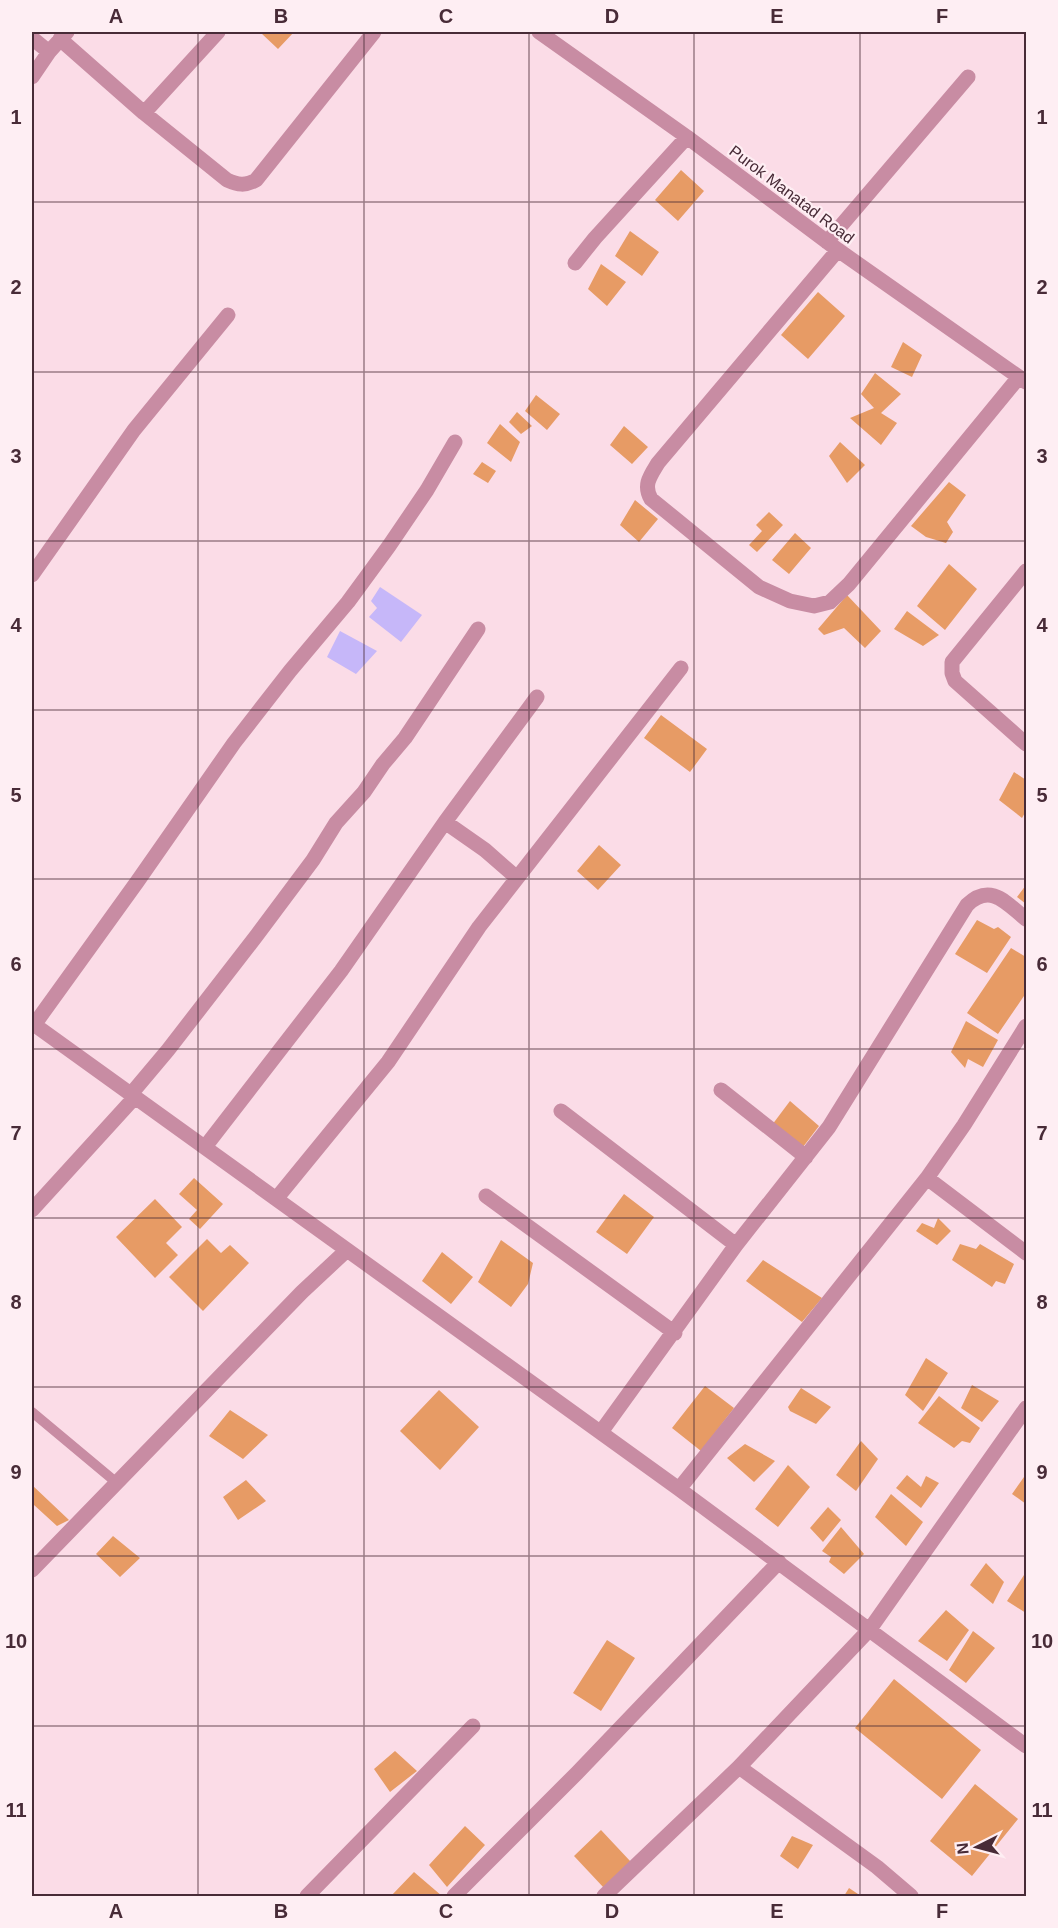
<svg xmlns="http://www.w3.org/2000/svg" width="1058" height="1928" font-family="Helvetica,sans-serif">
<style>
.water{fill:#c6b7f9}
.building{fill:#e79b65}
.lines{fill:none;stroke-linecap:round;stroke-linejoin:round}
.service{stroke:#c88ca3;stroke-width:10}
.minor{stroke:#c88ca3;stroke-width:15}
.grid{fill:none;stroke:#482b37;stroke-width:1.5;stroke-opacity:0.55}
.labels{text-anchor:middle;stroke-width:4.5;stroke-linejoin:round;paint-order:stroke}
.street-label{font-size:16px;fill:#482b37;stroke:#feeef3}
.neatline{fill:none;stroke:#482b37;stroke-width:2}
.grid-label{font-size:20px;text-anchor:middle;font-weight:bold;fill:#482b37}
</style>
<rect width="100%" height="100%" fill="#fbdce7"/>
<path class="water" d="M380,587L422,615L401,642L369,617L377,608L371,601Z
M340,631L377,651L356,674L327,657Z"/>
<path class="building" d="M262,32H294L278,49L261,33Z
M681,170L704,191L678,221L655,200Z
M630,231L659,252L642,276L615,256Z
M601,264L626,282L607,306L588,289Z
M818,292L845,316L808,359L781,335Z
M903,342L922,355L912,377L891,367Z
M875,373L901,394L881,413L897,423L881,445L850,418L874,408L861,394Z
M536,395L560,414L547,430L525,411Z
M517,412L532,426L521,434L509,422Z
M500,424L520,442L511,462L487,443Z
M624,426L648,447L632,464L610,445Z
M840,442L865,465L847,483L829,456Z
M482,462L496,471L488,483L473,474Z
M949,482L966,495L947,522L953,532L946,543L926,537L911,526Z
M635,500L658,519L639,542L620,525Z
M769,512L783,525L757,552L749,545L762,531L756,525Z
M795,533L811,548L789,574L772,560Z
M949,564L977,589L945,630L917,606Z
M847,595L881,631L865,648L844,628L824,635L818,629Z
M907,611L939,635L923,646L894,629Z
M661,715L707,749L690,772L644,738Z
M1014,772L1026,780V811L1022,818L999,800Z
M599,845L621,865L598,890L577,871Z
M1026,885V904L1017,897Z
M977,920L994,929L998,927L1011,937L987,973L955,954Z
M1011,948L1026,957V993L998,1034L967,1013Z
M966,1021L998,1040L983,1067L968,1059L965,1068L951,1052Z
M790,1101L819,1126L803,1147L772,1125Z
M194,1178L223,1204L200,1229L189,1219L197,1210L179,1194Z
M624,1194L654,1217L627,1254L596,1232Z
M155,1199L182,1227L166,1243L178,1255L155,1278L116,1237Z
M938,1218L951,1231L937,1245L916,1231L922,1223L934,1228Z
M207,1239L221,1253L230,1245L249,1263L203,1311L169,1277Z
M501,1240L533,1263L528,1284L511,1307L478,1282Z
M960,1244L976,1249L980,1244L1014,1264L1005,1284L996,1281L992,1287L952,1260Z
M442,1252L473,1277L451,1304L422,1281Z
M763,1260L822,1298L802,1322L746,1281Z
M926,1358L948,1373L923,1411L905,1395Z
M972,1385L999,1401L982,1422L961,1408Z
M705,1386L734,1408L701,1451L672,1428Z
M801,1388L831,1407L816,1424L790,1411L788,1407Z
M439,1390L479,1427L440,1470L400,1431Z
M939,1396L980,1428L970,1443L962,1441L954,1448L918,1423Z
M230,1410L268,1435L243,1459L209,1436Z
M861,1441L878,1459L856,1491L836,1475Z
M745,1444L775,1461L754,1482L727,1458Z
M788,1465L810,1487L778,1527L755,1509Z
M907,1475L921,1487L926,1476L939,1483L921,1508L896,1488Z
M1024,1477L1026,1478V1504L1012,1494Z
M246,1480L266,1501L238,1520L223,1497Z
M32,1485L69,1520L57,1526L34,1505L32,1508Z
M891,1494L923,1522L906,1546L875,1517Z
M828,1507L841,1520L823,1542L810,1528Z
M841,1527L864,1554L844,1574L829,1562L831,1557L822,1551Z
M113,1536L140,1558L120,1577L96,1554Z
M986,1563L1004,1582L993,1604L970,1585Z
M1024,1575L1026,1577V1613L1007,1601Z
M946,1610L969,1630L947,1661L918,1641Z
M973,1631L995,1648L966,1683L949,1670Z
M607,1640L635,1658L601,1711L573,1693Z
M894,1679L981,1750L942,1799L855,1728Z
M395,1751L417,1771L390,1792L374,1769Z
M975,1784L1018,1819L972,1876L930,1841Z
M465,1826L485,1845L447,1887L429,1865Z
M601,1830L631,1862L604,1888L574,1856Z
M792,1836L813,1845L798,1869L780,1856Z
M414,1872L442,1896H391Z
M849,1888L861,1896H844Z"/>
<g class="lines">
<path class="service" d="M32,1412L117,1483"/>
<path class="minor" d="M539,32L687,137L838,250L1026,382
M32,38L49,52
M60,39L144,113L227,180C238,185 245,186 256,180L374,32
M32,77L49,52L67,32
M144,113L218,32
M827,242L968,77
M838,250L658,463C650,476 643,485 651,499L759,587L790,601L814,606L830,602L849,584L1019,377
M575,263L595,238L687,137
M1026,571L952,662V673L955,681L1026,744
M32,575L134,430L228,315
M445,822L537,697
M32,1023L679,1489L1026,1746
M34,1025L137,882L234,743L290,671L348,602L389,546L427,490L455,442
M1026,1026L964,1125L927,1178L1026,1253
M721,1090L806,1157
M131,1094L168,1050L257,935L313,860L336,823L364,792L383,764L405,738L478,629
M561,1111L736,1245
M205,1147L341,971L445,822L485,850L517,878
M486,1196L675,1333
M276,1199L388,1062L479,927L681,668
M32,1210L135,1097
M601,1432L736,1245L829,1127L967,905C991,882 1007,904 1026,919
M679,1489L927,1178
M32,1570L302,1292L347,1250
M739,1767L877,1867L911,1896
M307,1896L473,1726
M454,1896L577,1773L779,1562
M604,1896L739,1767L870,1629L1026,1408"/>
</g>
<path class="grid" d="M198,32V1896M364,32V1896M529,32V1896M694,32V1896M860,32V1896M32,202H1026M32,372H1026M32,541H1026M32,710H1026M32,879H1026M32,1049H1026M32,1218H1026M32,1387H1026M32,1556H1026M32,1726H1026"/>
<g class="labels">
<g class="street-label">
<text transform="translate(792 194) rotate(37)" y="6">Purok Manatad Road</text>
</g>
</g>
<rect width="1058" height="1928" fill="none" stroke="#feeef3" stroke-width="66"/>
<g transform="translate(977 1847) rotate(264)" stroke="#feeef3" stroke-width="4.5" paint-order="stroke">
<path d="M0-4.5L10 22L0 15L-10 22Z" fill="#482b37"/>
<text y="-9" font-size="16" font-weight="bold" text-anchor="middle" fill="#482b37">N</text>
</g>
<rect x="33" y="33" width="992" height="1862" class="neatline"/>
<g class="grid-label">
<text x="116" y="23">A</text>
<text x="281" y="23">B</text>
<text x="446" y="23">C</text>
<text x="612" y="23">D</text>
<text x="777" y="23">E</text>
<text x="942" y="23">F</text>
<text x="16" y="124">1</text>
<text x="1042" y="124">1</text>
<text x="16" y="294">2</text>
<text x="1042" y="294">2</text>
<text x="16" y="463">3</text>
<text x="1042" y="463">3</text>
<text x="16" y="632">4</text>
<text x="1042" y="632">4</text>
<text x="16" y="802">5</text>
<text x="1042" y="802">5</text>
<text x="16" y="971">6</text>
<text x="1042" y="971">6</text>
<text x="16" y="1140">7</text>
<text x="1042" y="1140">7</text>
<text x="16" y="1309">8</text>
<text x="1042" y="1309">8</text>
<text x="16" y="1479">9</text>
<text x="1042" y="1479">9</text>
<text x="16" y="1648">10</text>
<text x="1042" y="1648">10</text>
<text x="16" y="1817">11</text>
<text x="1042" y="1817">11</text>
<text x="116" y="1918">A</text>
<text x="281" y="1918">B</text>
<text x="446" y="1918">C</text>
<text x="612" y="1918">D</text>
<text x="777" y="1918">E</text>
<text x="942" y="1918">F</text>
</g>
</svg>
